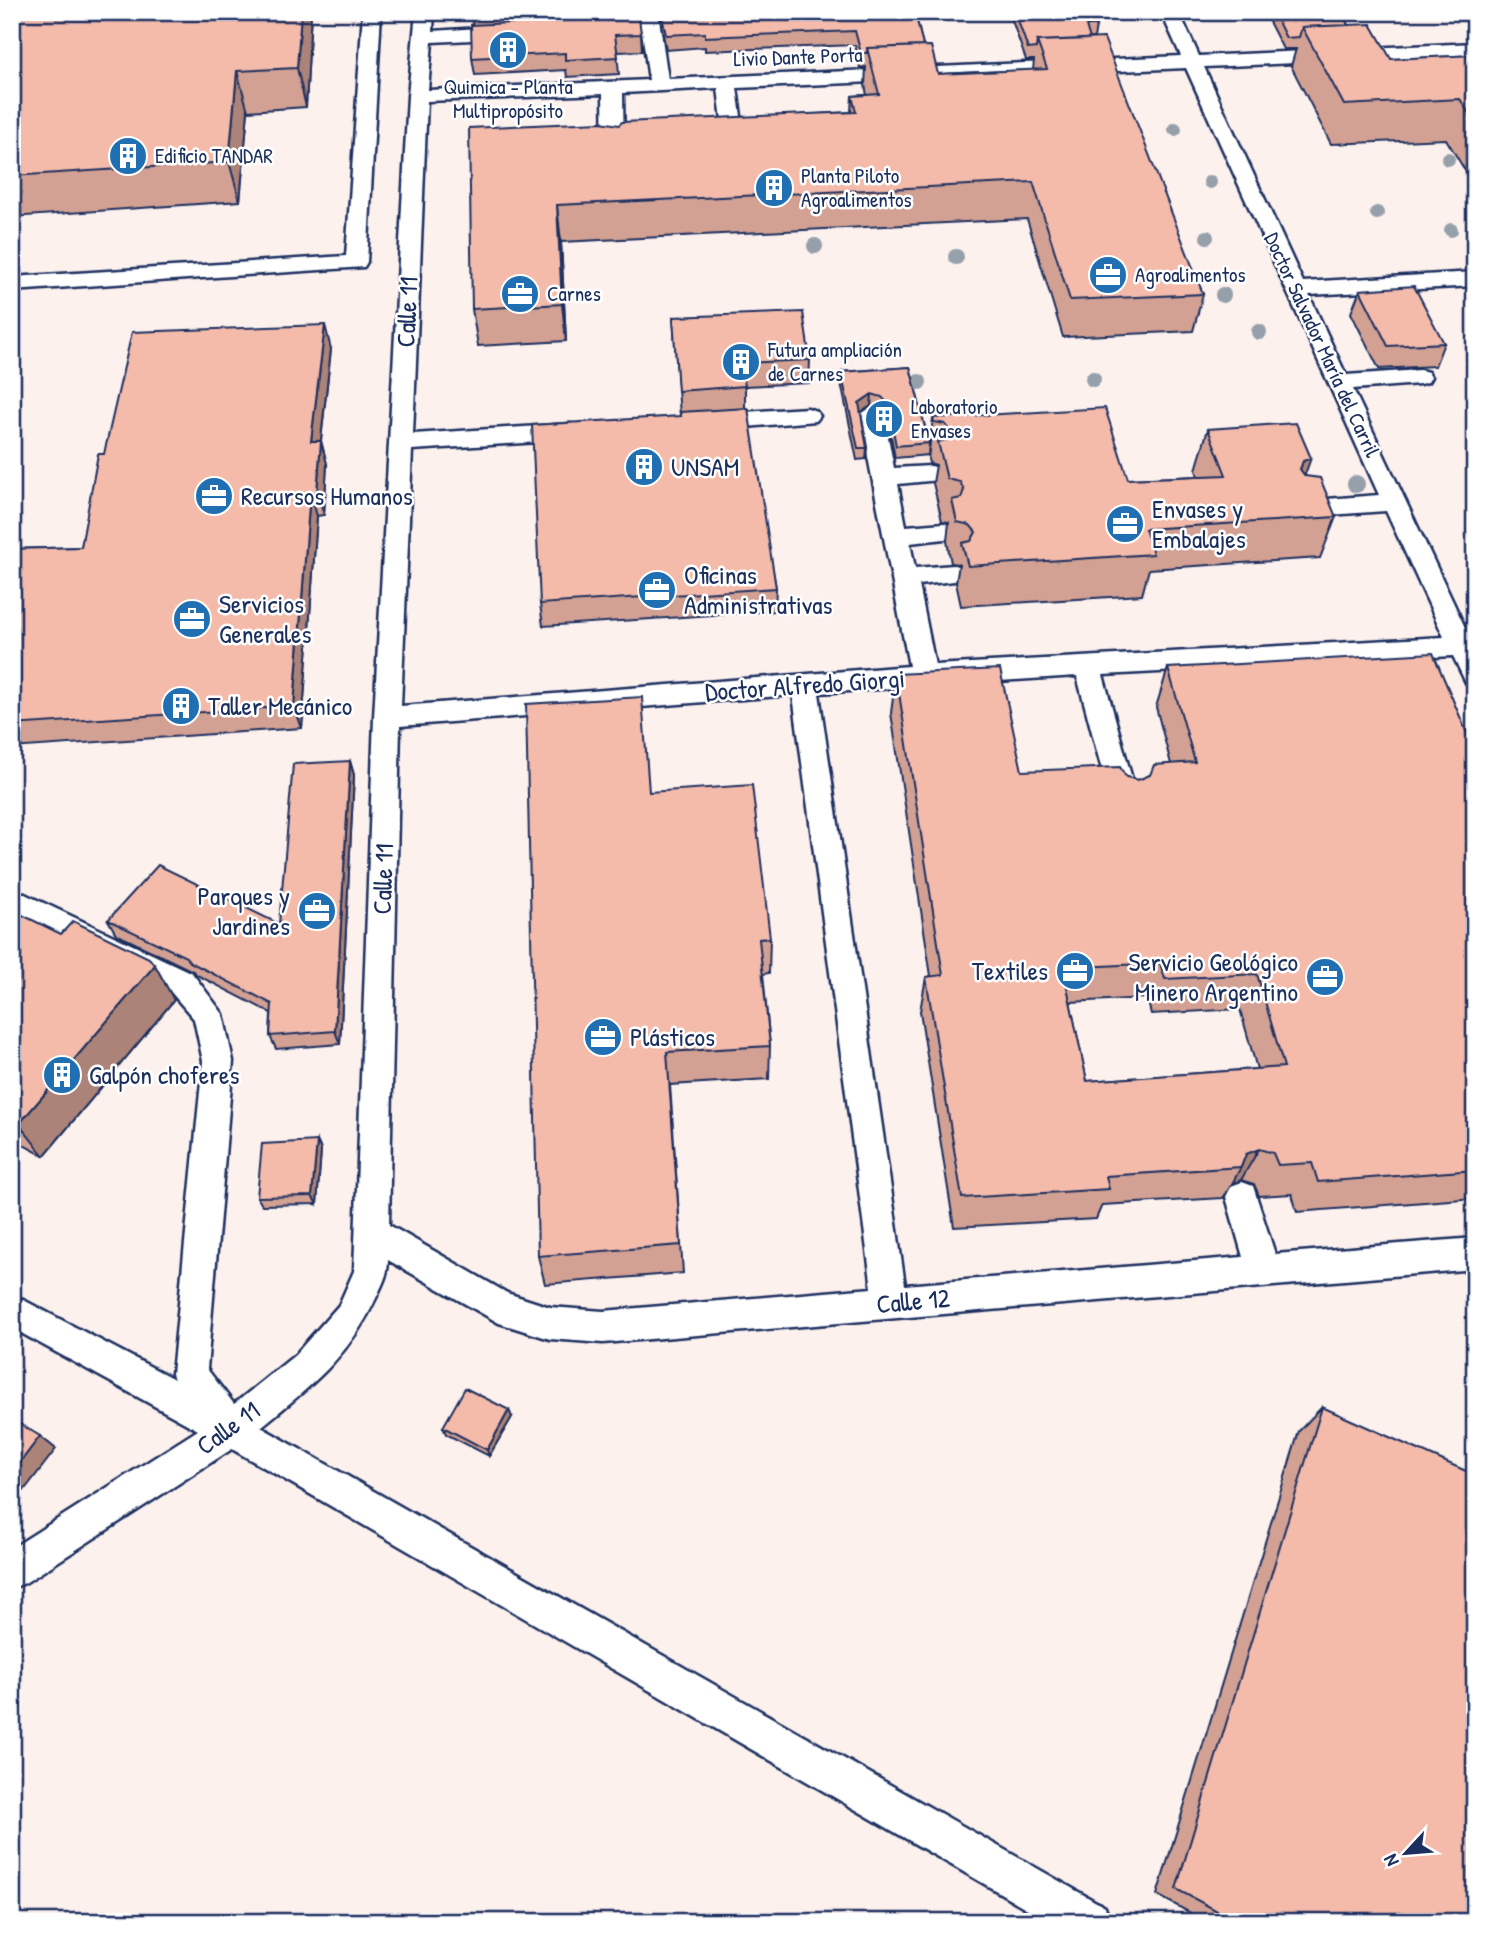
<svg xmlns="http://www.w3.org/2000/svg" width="1487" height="1934" font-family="'Patrick Hand',sans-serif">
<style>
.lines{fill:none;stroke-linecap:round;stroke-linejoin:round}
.service-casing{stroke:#1b2f5e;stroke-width:5}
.service{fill:#fff;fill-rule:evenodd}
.tree{fill:#96a0aa}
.wall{fill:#d2a193;stroke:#1b2f5e;stroke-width:2;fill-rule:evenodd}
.shaded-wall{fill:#ab8378;stroke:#1b2f5e;stroke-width:2}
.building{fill:#f4bbab;stroke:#1b2f5e;stroke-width:2;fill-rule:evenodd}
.labels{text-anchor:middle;stroke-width:5;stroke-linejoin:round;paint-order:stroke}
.far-street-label{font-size:21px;fill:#1b2f5e;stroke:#fff}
.far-poi-label{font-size:21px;fill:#1b2f5e;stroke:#fff;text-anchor:start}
.street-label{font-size:26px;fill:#1b2f5e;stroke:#fff}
.poi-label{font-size:26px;fill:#1b2f5e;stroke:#fff;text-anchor:start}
</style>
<rect width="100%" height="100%" fill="#fdf1ee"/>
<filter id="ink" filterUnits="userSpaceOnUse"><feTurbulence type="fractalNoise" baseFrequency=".0143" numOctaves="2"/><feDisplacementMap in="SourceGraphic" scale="14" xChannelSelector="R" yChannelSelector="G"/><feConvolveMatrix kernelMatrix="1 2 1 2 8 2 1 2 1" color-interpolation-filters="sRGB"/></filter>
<g filter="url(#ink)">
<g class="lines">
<defs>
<path id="service" d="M363,12H381L367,262L364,267L12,291V277L346,256Z
M416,12H434L433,31L511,26L520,32L511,38L432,42L428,90L649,80L642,31L599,34L590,28L599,22L641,20L640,12H658L668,79L1181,56L1161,12H1179L1199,56L1475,43V55L1204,67L1303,282L1475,272V286L1309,295L1346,375L1420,370L1428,372L1431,377L1428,382L1420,384L1353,389L1469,636H1475V686L1466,683L1453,656L1103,675L1139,804L1135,812L1125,815L1115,812L1111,804L1077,676L819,693L905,1285L1243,1257L1226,1197L1231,1186L1242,1182L1253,1186L1275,1254L1475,1238V1269L603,1343L550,1339L499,1323L388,1260C388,1274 383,1283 377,1296C350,1356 311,1386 261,1427L1105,1907L1110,1922H1050L232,1449L25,1583L12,1588V1548L198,1430L12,1328V1294L174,1379L172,1374L203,1061L194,1019L170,991L12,913V888L192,973L223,1014L233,1061L207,1369L234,1404L295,1355L339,1305L354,1271L374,717L408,96ZM1186,68L1379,495L1300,501L1291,503L1288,509L1291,515L1300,517L1386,511L1444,637L935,665L919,585L963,580L967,574L963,568L954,565L915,568L910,543L953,538L956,532L953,526L944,523L906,526L898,484L939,480L943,474L939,468L931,466L894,468L884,416L880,411L872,408L864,411L860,416L909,666L401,706L412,450L571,440L579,437L583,432L579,427L571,424L413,434L427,101L603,94L604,155L607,159H621L624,155L623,93L718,88L725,144L728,148H742L745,144L737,88ZM793,695L872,1288L603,1311L550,1307L507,1293L389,1225L400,726Z
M808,408L816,411L820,416L816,421L711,430L703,427L699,422L703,417L711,414Z"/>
</defs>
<use href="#service" class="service-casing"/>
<use href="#service" class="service"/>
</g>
<g class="tree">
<circle cx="1175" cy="129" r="7"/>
<circle cx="1448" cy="159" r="7"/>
<circle cx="1210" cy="182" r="7"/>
<circle cx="1377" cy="213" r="7"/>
<circle cx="1451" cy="230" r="7"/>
<circle cx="1207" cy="237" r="7"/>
<circle cx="815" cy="246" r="8"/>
<circle cx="956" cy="257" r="8"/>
<circle cx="1223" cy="295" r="8"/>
<circle cx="1259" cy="332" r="8"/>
<circle cx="1093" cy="379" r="8"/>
<circle cx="919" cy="382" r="8"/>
<circle cx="1356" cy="484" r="9"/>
</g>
<path class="wall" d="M12,12H311L306,107L248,111L240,201L12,217Z
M471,12H639L638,17L641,34L642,51L617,52L619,74L567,77L566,70L475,75L472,58L473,25Z
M659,12H915L923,46L938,74L1033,70L1034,60H1026L1009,12H1091L1096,26L1094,38H1090L1203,294L1193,331L1063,337L1027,219L561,242L566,341L478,346L472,309L619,125L851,112L852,96L867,95L865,85L866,67L860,68L855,45L705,51V47L666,50Z
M1264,12H1342L1348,25L1391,59L1475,55V187L1446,139L1331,144L1291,66L1296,49H1283Z
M1360,290L1444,343L1435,366L1379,369L1351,313Z
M673,317L810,360L809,383L745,386V408L776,588L775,611L543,626L540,604L680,416Z
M331,349L321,441L327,464L324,515L317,516L302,728L12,748V549L81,547L104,454Z
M910,367L929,443L928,455L895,458L887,416L881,409L871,406L861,413L867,448L866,459L857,460L841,383V372Z
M933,418L1128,479L1198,476L1196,470L1208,429L1305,475L1336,517L1320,558L1149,569L1142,595L961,606L956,583L959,564L951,563L947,541L949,522L942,521L933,483L936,465L929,463L928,459Z
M1168,668L1475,752V1198L1297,1212L1292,1194L1259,1196L1254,1184L1241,1180L1232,1184L1223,1198L1102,1205L1096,1219L954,1227L920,1011L926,977L931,976L891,713L896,674L1022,771L1126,777L1138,780L1150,775L1171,764L1156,707ZM1147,998L1151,1014L1240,1009L1257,1069L1087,1081L1070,1002Z
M350,761L354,775L340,1044L276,1049L270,1036L271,1013L197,975L193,971L116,934L108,920L279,924Z
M649,792L770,938L769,973L763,974L770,1046L769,1079L670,1085L683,1273L545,1284L538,1256Z
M12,910L174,1000L44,1156L12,1139Z
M317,1141L321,1150L317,1204L262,1205L257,1197Z
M1322,1407L1475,1922H1207L1157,1895L1299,1431Z
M512,1417L489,1456L446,1434L443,1427Z"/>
<path class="shaded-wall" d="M301,12H311L306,107L297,68Z
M237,71L248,111L240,201L229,162Z
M557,205L561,242L566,341L562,304Z
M325,325L331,349L318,465L311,441Z
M872,394L871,406L858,414L859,403Z
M321,441L327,464L324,515L317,492Z
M1311,458L1296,499L1289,502L1303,461Z
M310,492L317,516L302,728L294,706Z
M350,761L354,775L340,1044L335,1031Z
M155,965L174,1000L44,1156L19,1124Z
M317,1141L321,1150L317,1204L312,1196Z
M1259,1149L1241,1180L1232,1184L1241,1167L1246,1154Z
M509,1410L512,1417L489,1456L487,1450Z
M40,1436L56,1449L12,1506V1473Z"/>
<path class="building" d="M12,12H301L297,68L237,71L229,162L12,176Z
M661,12H915L923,46L867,48V53H861L855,31L705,37V33L666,35Z
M1015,12H1091L1096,26H1086L1090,39L1037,41L1036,48L1028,49Z
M1273,12H1342L1348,25L1302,27L1299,37L1286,38Z
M639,17L641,34L615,35L618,57L565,60V53L472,58L471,25Z
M1371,24L1391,59L1475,55V123L1460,99L1344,105L1302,27Z
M1104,38L1203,294L1070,300L1033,182L557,205L562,304L472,309L469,128L601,122L619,125L622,122L856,112L852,96L879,94L867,48L931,46L938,74L1047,69L1037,41Z
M1414,286L1444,343L1388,346L1360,290Z
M803,312L810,360L741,363L745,386L678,391L673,317Z
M325,325L311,441H321L317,492H310L294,706L12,725V549L81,547L98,454H104L132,332Z
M910,367L929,443L896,446L888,404L882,397L872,394L859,403L867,448H858L841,372Z
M748,408L776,588L540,604L532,425L681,416L680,412Z
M1105,408L1128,479L1226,475L1208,429L1296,423L1311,458L1303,461L1300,469L1305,476L1320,478L1336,517L1145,529L1153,554L968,566L962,543L971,541L976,532L970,525L957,522L952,500L961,498L964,490L960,482L947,479L938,442L947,440L951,431L945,424L934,422L933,418Z
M1433,653L1475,752V1170L1318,1182L1312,1163L1278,1165L1273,1153L1259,1149L1246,1154L1241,1167L1106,1176L1109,1189L962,1198L926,977L943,975L896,674L1000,669L1022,771L1120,767L1126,777L1138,780L1150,775L1154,765L1195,762L1168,668ZM1160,963L1165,979L1257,974L1284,1067L1087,1081L1063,968Z
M642,697L649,792L752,785L770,938L759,939L770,1046L667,1052L681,1245L538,1256L526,704Z
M350,761L335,1031L270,1036L272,1004L190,962L186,957L108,920L158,865L279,924L293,764Z
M12,910L61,934L73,921L149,958L155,965L19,1124L12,1121Z
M317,1141L312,1196L257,1197L262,1144Z
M465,1388L509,1410L487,1450L443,1427Z
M1322,1407L1475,1475V1922H1238L1176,1889Z
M12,1419L40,1436L12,1473Z"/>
</g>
<defs>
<symbol id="building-disc" viewBox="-11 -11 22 22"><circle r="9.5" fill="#1f6fb2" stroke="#fff"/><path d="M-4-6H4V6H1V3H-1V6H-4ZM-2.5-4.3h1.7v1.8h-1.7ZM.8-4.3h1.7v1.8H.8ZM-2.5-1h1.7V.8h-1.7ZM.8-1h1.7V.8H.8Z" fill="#fff"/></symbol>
<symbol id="office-disc" viewBox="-11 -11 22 22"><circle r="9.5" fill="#1f6fb2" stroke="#fff"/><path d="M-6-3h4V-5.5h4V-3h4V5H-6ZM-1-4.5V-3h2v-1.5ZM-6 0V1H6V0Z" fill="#fff"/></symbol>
</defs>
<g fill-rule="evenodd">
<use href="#building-disc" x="486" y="28" width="44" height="44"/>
<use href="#building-disc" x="106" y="134" width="44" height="44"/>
<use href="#building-disc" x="752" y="166" width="44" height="44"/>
<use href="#office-disc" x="1086" y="253" width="44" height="44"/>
<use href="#office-disc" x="498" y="272" width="44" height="44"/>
<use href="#building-disc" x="719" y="340" width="44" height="44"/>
<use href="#building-disc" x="862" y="397" width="44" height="44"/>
<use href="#building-disc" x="622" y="445" width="44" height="44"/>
<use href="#office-disc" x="192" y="474" width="44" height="44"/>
<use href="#office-disc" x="1103" y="502" width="44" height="44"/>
<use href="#office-disc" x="635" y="568" width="44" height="44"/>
<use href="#office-disc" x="170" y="597" width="44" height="44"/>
<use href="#building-disc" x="159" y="684" width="44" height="44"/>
<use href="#office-disc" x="295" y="889" width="44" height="44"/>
<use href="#office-disc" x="1053" y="949" width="44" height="44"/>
<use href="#office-disc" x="1303" y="955" width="44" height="44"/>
<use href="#office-disc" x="581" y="1015" width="44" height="44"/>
<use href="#building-disc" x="40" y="1053" width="44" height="44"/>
</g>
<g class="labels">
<g class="far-street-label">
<text transform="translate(798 57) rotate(-2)" y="7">Livio Dante Porta</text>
<text transform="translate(1322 345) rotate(65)" y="7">Doctor Salvador María del Carril</text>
</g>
<g class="far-poi-label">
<text x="508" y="94" text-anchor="middle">Quimica - Planta<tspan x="508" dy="24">Multipropósito</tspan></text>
<text x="155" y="163">Edificio TANDAR</text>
<text x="801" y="183">Planta Piloto<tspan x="801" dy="24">Agroalimentos</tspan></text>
<text x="1135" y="282">Agroalimentos</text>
<text x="547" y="301">Carnes</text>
<text x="768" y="357">Futura ampliación<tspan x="768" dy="24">de Carnes</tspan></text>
<text x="911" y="414">Laboratorio<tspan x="911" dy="24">Envases</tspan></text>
</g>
<g class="street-label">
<text transform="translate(407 312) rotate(-87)" y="9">Calle 11</text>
<text transform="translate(805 685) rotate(-4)" y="9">Doctor Alfredo Giorgi</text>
<text transform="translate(383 879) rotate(-88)" y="9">Calle 11</text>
<text transform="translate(913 1301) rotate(-5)" y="9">Calle 12</text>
<text transform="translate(228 1428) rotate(-36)" y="9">Calle 11</text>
</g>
<g class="poi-label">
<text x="671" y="476">UNSAM</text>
<text x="241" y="505">Recursos Humanos</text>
<text x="1152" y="518">Envases y<tspan x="1152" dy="30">Embalajes</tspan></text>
<text x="684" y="584">Oficinas<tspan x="684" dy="30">Administrativas</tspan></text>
<text x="219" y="613">Servicios<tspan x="219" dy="30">Generales</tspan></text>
<text x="208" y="715">Taller Mecánico</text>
<text x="290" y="905" text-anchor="end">Parques y<tspan x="290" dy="30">Jardines</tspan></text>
<text x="1298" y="971" text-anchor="end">Servicio Geológico<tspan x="1298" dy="30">Minero Argentino</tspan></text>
<text x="1048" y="980" text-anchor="end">Textiles</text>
<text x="630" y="1046">Plásticos</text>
<text x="89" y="1084">Galpón choferes</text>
</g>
</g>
<rect width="1487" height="1934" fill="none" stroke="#fff" stroke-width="42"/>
<rect x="21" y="21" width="1445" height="1892" fill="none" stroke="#1b2f5e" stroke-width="2.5" filter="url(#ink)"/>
<g transform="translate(1406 1853) rotate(244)" stroke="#ffffff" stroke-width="5" paint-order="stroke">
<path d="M0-5L12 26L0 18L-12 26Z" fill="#1b2f5e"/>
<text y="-10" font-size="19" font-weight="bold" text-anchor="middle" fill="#1b2f5e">N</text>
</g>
</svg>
